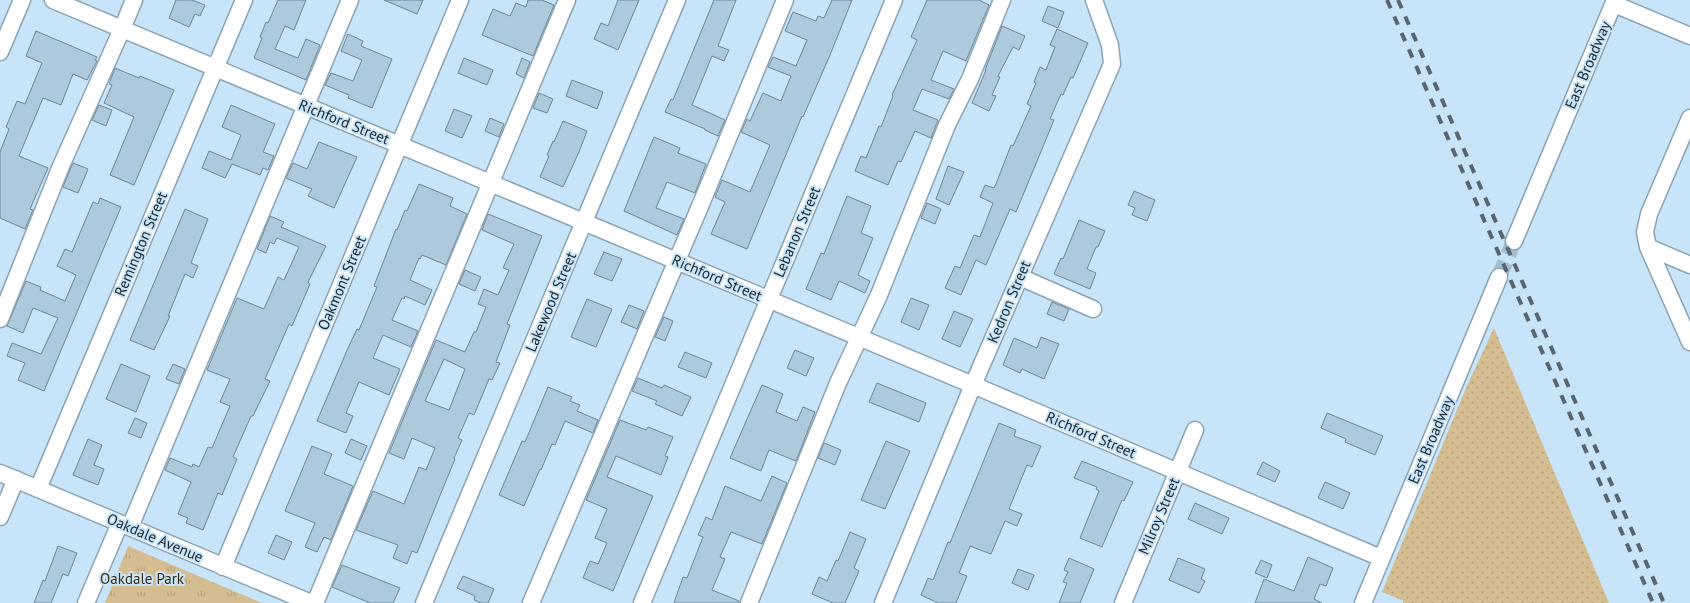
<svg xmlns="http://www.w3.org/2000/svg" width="1690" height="603" font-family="'PT Sans',sans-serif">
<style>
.grass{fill:url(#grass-dots)}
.park{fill:url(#park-tufts)}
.building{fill:#aec9dc;stroke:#6d8698;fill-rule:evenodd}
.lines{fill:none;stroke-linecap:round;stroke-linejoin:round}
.minor-tunnel{stroke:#a5becf;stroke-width:16;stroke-dasharray:16 8;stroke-linecap:butt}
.minor-casing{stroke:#8aa4b6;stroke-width:19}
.minor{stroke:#fff;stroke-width:16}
.rail{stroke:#566672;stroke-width:4;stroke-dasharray:9 9;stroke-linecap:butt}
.labels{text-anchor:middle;stroke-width:4;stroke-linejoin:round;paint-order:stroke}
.street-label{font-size:15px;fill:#1b252c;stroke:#c8e4f8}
.park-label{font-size:15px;fill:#3a2c10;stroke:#c8e4f8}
</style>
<defs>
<pattern id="grass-dots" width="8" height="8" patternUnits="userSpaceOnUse" patternTransform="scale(1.25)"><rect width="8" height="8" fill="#d5bd92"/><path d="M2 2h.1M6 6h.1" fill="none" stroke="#b6a27e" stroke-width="1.8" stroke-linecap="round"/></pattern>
<pattern id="park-tufts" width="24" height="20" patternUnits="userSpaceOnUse" patternTransform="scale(1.25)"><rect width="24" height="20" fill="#d5bd92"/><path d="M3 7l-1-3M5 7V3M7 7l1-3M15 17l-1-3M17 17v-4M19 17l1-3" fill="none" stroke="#b6a27e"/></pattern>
</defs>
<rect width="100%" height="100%" fill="#c8e4f8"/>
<path class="grass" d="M1494,328L1609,603H1403L1404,601L1382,592L1466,388Z"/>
<path class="park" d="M128,546L262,603H105Z"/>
<path class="building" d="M176,0H192L205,5L200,16L195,14L189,27L169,18Z
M278,0H306L294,30L285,26L275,49L298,58L306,39L320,45L306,80L254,58L262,38L260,37L266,22L268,23Z
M384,0H423L417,14Z
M528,0H542L554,5L533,56L482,35L493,9L510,16L516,3L526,7Z
M618,0H639L618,50L594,39L601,23L608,26Z
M714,0H736L718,46L729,50L724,61L712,56L692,105L725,120L718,136L705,130V129L665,112L671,99L673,100Z
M832,0H852L830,55L803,117L802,116L747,249L711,234L725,202L715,197L722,180L750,192L770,145L741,132L747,119L750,121L763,93L781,101L791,76L768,67L773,57L796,66L807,40L785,31L793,12L816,21L818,16L824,18Z
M927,0H979L989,5L966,61L943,51L931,80L954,89L949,99L922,89L913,110L938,120L931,138L915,131L901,162L898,161L888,185L855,171L861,156L866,158L879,126L881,127L893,96L892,95L917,40L911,37Z
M1048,6L1064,12L1058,28L1042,21Z
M1002,26L1025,36L1019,50L1013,47L998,76L1000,77L992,95L996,96L989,111L972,103L986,70H985Z
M1057,29L1088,43L1073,78L1071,77L1063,95L1061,94L1050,119L1054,120L1016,212L1010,209L986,265L976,260L961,295L945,288L955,266L960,268L974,235L980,237L993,203L980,197L985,185L994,188L996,184L1011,145L1013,146L1031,106L1027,104L1036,83L1034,82L1040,67L1046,70L1055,47L1050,45Z
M36,31L97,57L95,60L97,61L87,80L73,74L61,105L43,98L19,156L48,168L30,209L33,210L25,229L0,218V152L9,129L6,127L17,101L25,104L42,63L26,56Z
M348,34L363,41L361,46L392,59L372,108L348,98L349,95L325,85L331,73L353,81L362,60L341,51Z
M464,58L493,70L487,85L458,73Z
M522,58L530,62L524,78L516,74Z
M115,68L139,78L140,76L174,90L134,185L110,175L134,117L104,103L112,85L109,84Z
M572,80L603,92L597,109L566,96Z
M539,93L553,99L547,113L533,108Z
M99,105L112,110L106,126L92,120Z
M231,105L275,124L263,152L274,156L268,170L263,168L260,175L232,164L225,178L202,168L209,151L231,160L241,135L222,127Z
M454,109L472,116L462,138L445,131Z
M490,118L504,124L499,137L485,131Z
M563,121L587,131L579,152L563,187L540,177L549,156L547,155L553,141L554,142Z
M654,137L680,148L678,153L706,164L695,193L667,182L656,208L684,219L677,235L624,211Z
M319,142L357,157L334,208L308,196L312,189L286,178L293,163L307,169Z
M73,163L88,169L78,193L63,187Z
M948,166L964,172L949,205L936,199Z
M419,184L453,198L450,206L467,214L446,265L422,255L420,259L419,258L410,280L432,290L425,305L405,296L404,299L402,298L392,320L418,331L411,347L383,335L373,358L400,369L389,395L359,382L346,413L353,416L346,433L317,421L348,348L357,329L359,330L377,287L374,286L396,229L397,230L405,210L407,211Z
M1134,191L1155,200L1147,221L1132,215L1135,208L1128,205Z
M847,196L871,206L861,233L873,238L858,275L870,281L865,293L839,281L831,300L806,289L821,253L824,254Z
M100,198L121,207L44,391L18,380L25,363L7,356L12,343L41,354L58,318L33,308L23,333L7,326L26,281L41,287L40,290L65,301L76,275L57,266L65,249L72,252L93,202L98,204Z
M927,203L941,209L935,224L921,218Z
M185,209L208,219L191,263L198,266L193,278L185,274L168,316H170L154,350L130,340Z
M488,214L542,236L507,324L510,325L496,362L500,363L492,380L489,379L474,415L469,413L458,438L462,440L454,458L455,459L439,498L417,553L412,551L407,564L393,558L398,545L356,530L373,491L404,504L419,467L426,470L435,448L412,438L404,459L389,453L436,340L465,352L474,332H476L486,307L478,304L484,289L498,295L509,270L503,268L514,244L482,230ZM444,359L465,369L449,410L425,401Z
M270,216L284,222L281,227L326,246L308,282L310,284L292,326L289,324L265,379L270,381L253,416H251L233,457L237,459L222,495L218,493L203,530L186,523L188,518L178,514L191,482L165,470L170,458L192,467L193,464L199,467L208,447L212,448L230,406L220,402L230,379L207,370L237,298L264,309L278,277L284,280L299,247L277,238L274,244L270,242L266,253L257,249Z
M1079,220L1105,231L1098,247H1096L1087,269L1096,273L1090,289L1054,274L1061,258L1063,259Z
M604,252L622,259L612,281L594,274Z
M465,270L481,277L475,291L459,284Z
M911,298L929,305L919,330L901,322Z
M587,299L612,309L596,347L571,337Z
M1052,302L1069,309L1064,321L1047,314Z
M629,305L644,311L637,329L621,322Z
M954,311L973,319L960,347L942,339Z
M664,317L673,321L665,341L655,337Z
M1041,337L1059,344L1044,379L1022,369L1020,373L1003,365L1014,338L1037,348Z
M795,350L814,358L806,376L787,368Z
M685,352L712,363L706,378L678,367Z
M121,364L150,376L136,412L106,399Z
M173,364L185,369L179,384L166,379Z
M638,378L662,388L664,385L691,397L682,416L655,404L657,401L632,391Z
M877,383L926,403L919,422L869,402Z
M762,385L783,394L776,412L797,421L803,407L815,412L796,461L769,450L761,471L730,458Z
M548,387L572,397L570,401L580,405L577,411L598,420L593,433L565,421L555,445L552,444L541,470L540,469L524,506L499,495L522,441L525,442Z
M1327,413L1383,436L1375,455L1345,442L1346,439L1321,428Z
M135,418L147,423L141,438L128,433Z
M620,420L646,430L648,427L673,437L665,456L668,457L661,475L616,456L607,477L653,496L613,591L583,578L590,561L598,564L607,543L595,538L607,509L586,500Z
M999,423L1016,430L1014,436L1041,446L1032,467L1027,465L1009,509L1022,514L1017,526L1005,521L991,554L970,546L959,573L967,576L956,603H938L921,595L928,578L933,580L948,542L950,543Z
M88,439L102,445L94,465L104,469L98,485L73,475Z
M351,439L367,446L361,460L345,453Z
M886,441L910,451L885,509L861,500Z
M824,443L841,450L835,465L818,458Z
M312,446L332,454L324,474L353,486L331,540L324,537L317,552L305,547L315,523L285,511Z
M1082,461L1133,482L1124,501L1122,500L1102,547L1080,538L1099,491L1096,489L1097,487L1074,478Z
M1263,462L1280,471L1275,482L1257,474Z
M772,476L787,483L762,544L731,532L720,557L725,559L712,590L739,601V603H674L683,577L687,578L703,537L698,535L706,517L712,520L725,486L761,501Z
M1325,482L1350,493L1343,509L1318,498Z
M1195,503L1229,518L1222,534L1188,519Z
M850,532L866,539L854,568L859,571L845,603H833L812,594L819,577L827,581L836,560L838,561Z
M276,535L292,542L284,560L268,553Z
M58,546L77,553L68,576L63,574L51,603H34L43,580L45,581Z
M1308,557L1333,568L1326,586L1320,584L1314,599L1322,603H1255L1264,579L1294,591Z
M1069,558L1094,569L1080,603H1059L1067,583L1063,582L1068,572L1064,570Z
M1178,558L1205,569L1201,579L1205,581L1199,593L1169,580Z
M1261,560L1272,565L1267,578L1255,573Z
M342,565L400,588L393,603H370L332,587Z
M1018,569L1034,575L1028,590L1012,583Z
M463,576L494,589L488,603H481L474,600L475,596L457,588Z"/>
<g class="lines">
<path class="minor-tunnel" d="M1499,277L1514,241"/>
<defs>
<path id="minor" d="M53,0L973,385L1381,558
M1614,4L1690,36
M0,52L22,0
M1690,118L1649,214L1645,232L1648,247L1690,342
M1514,241L1615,0
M1648,247L1690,265
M1020,277L1093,309
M0,319L61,166L122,29L134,0
M0,473L311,603
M38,489L244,0
M0,517L16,479
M130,527L350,0
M223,567L460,0
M86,603L120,523
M315,603L567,0
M424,603L677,0
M531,603L701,204L785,0
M642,603L894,0
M749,603L838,383L879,295L947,125L970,79L1002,0
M883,603L973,385L1112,64L1110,45L1094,0
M1123,603L1195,430
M1363,603L1499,277"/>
</defs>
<use href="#minor" class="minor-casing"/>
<use href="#minor" class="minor"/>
<path class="rail" d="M1387,0L1653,603
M1398,0L1664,603"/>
</g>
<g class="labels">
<g class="street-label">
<text transform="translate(1588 65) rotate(-67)" y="5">East Broadway</text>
<text transform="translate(344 122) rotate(22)" y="5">Richford Street</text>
<text transform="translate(797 232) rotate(-67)" y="5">Lebanon Street</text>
<text transform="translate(141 244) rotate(-67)" y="5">Remington Street</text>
<text transform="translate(717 278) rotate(23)" y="5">Richford Street</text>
<text transform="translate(342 283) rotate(-67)" y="5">Oakmont Street</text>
<text transform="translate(551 302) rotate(-67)" y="5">Lakewood Street</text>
<text transform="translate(1009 302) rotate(-67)" y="5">Kedron Street</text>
<text transform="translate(1091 435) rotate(23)" y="5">Richford Street</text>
<text transform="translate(1431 440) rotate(-67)" y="5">East Broadway</text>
<text transform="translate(1159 516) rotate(-67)" y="5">Milroy Street</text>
<text transform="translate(155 538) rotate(23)" y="5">Oakdale Avenue</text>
</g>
<g class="park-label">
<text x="142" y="584">Oakdale Park</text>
</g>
</g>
</svg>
